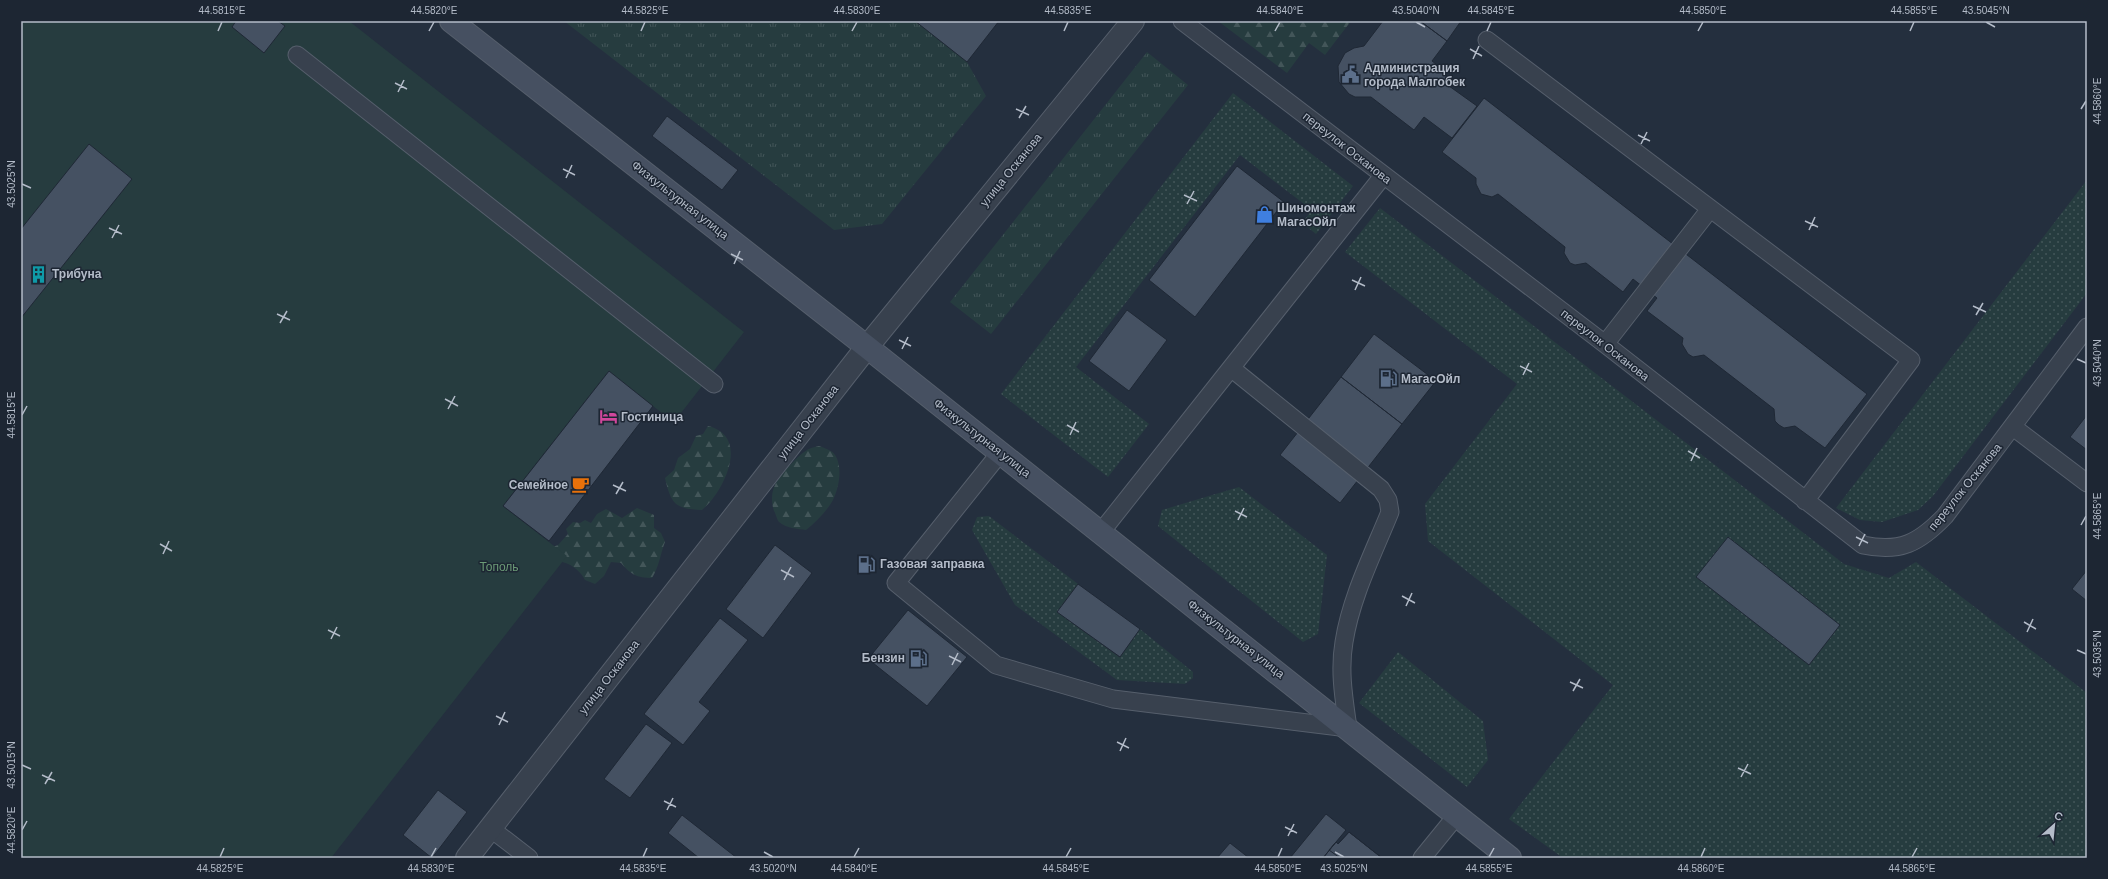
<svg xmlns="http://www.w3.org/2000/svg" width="2108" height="879" font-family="Helvetica,sans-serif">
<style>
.grass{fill:url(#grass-dots)}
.forest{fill:url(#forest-firs)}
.park{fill:url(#park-tufts)}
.pitch{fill:#263c3f}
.building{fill:#455162;stroke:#1f2835}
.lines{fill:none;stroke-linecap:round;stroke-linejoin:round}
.service-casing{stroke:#565f6c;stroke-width:19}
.tertiary-casing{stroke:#565f6c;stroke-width:24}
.secondary-casing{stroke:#565f6c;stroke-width:24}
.service{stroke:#38414e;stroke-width:17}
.tertiary{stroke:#38414e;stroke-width:22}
.secondary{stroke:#465061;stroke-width:22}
.ticks{fill:none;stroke:#b4bcc9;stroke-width:1.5}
.labels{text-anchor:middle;stroke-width:3;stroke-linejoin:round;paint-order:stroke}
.poi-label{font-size:12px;font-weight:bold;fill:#b4bcc9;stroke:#1d2633;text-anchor:start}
.street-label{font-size:12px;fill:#b4bcc9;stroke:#1d2633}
.park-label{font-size:12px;fill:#6b9a76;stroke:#1d2633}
.neatline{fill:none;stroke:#b4bcc9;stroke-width:1.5}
.ticks-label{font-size:10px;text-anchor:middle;fill:#b4bcc9}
</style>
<defs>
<pattern id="grass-dots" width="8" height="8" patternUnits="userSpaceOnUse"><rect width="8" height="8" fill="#263c3f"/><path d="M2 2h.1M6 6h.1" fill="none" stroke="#435659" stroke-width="1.8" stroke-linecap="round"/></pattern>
<pattern id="forest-firs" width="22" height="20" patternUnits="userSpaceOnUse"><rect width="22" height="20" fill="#263c3f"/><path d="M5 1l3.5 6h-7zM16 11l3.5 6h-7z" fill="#435659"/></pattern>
<pattern id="park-tufts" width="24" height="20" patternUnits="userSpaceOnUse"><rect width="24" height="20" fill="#263c3f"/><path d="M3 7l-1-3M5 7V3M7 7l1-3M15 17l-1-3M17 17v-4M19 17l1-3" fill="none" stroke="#435659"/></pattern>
</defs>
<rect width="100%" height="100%" fill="#242f3e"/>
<path class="grass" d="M1233,93L1353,186L1316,234L1302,223L1312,210L1240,155L1076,367L1149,424L1108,477L1001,394Z
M2087,180V293L1933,496L1918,510L1882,522L1860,520L1836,508Z
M1380,208L1844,564L1889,578L1916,562L2087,693V858H1563L1509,819L1613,685L1428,541L1425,504L1517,384L1345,252Z
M1239,487L1327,555L1318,634L1303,642L1158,526L1162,510Z
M989,516L1078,584L1057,612L1119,657L1140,629L1193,672V678L1185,684L1117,680L1015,605L972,530L977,517Z
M1398,652L1483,721L1488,760L1467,787L1359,703Z"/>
<path class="forest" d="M1218,21H1351L1325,55L1309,43L1287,73Z
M708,426C751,436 724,492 702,510C675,509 671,504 665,478L674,470L678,458L690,449L696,436L703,434Z
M819,446C824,448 832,450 835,455C843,467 839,488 833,500C827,511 816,522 806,530C798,529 786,528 779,522C777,520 776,514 774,511C767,489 779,476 793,462C802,453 807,448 819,446Z
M637,508L654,515V528L661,533L665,542C660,555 659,567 652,578C637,578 630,574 621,563L611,562L604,576L595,584L585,580C579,569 570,563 558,561L550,548L558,545L568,534L566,529L573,522L580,523L585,520L591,523L597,514L606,509L622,518Z"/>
<path class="park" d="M564,21H997L967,62L986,96L882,224L834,230Z
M1147,52L1188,85L991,334L950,302Z"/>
<path class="pitch" d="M21,21H349L744,332L674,422L608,372L503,506L567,556L331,858H21Z"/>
<path class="building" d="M236,21H278L285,26L264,53L232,27Z
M915,21H999L967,62Z
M1383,21H1420L1447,41L1432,61L1444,70L1442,73L1453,81L1449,86L1477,106L1452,138L1424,117L1414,130L1371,97H1355L1349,94L1339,82L1338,66L1345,53L1354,48L1364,46Z
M1420,21H1461L1447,41Z
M1484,98L1867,394L1825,448L1795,426L1784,428L1779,425L1775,421L1774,409L1704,355L1693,357L1688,354L1682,344L1683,338L1647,311L1657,298L1633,279L1623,292L1586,263L1575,265L1570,263L1564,253L1565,247L1498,194L1492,197L1481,194L1476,184V178L1442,152Z
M667,116L738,170L722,190L652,136Z
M89,144L132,179L21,318V229Z
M1237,166L1284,202L1195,317L1149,280Z
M1127,310L1167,340L1129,391L1089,361Z
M1374,334L1436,381L1402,424L1341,377Z
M609,371L653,406L549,541L503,506Z
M1341,377L1402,424L1340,503L1280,455Z
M2087,415V450L2070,437Z
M1728,537L1840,625L1809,665L1696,577Z
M775,545L812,573L763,638L726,609Z
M2087,570V601L2072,589Z
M1078,584L1140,629L1120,657L1057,612Z
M908,610L967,657L927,706L868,659Z
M720,618L748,640L699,702L710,711L683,745L644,714Z
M646,724L672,743L630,798L604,779Z
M438,790L467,812L432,858L403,835Z
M1326,814L1346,830L1336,842L1323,858H1290Z
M682,815L737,858H699L668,833Z
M1349,832L1382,858H1340L1329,850L1336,842L1338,844Z
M1349,832L1382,858H1323L1336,842L1338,844Z
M1230,843L1249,858H1217Z"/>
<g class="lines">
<defs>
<path id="service" d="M1182,21L1605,344L1863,545C1900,553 1919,543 1945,516L2087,327
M1487,40L1911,360L1805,501
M297,55L714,384
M1605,344L1710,209
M2013,427L2087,483
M1000,453L896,583L996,665L1113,699L1348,728C1344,699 1339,671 1344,642C1351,597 1373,554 1390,512L1388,500L1381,489L1231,368
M1101,532L1383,176
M490,828L529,858
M1422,858L1457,815"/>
<path id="tertiary" d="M467,858L867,347L1133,21"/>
<path id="secondary" d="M451,21L867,347L1510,858"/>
</defs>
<use href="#service" class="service-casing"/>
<use href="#tertiary" class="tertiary-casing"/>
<use href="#secondary" class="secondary-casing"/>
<use href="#service" class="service"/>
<use href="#tertiary" class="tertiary"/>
<use href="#secondary" class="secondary"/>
</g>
<path class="ticks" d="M1416,22L1425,27M1986,22L1995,27M218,31L222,22M429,31L434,22M641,31L645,22M852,31L857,22M1064,31L1068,22M1275,31L1280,22M1487,31L1491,22M1698,31L1703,22M1910,31L1914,22M1470,49L1482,56M1473,59L1479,46M395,83L407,89M398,92L404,80M1016,109L1029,115M2081,109L2086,101M1019,118L1026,106M1638,135L1650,141M1641,144L1647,132M563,169L575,175M566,178L572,165M22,184L31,188M1184,195L1197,201M1187,204L1194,191M1805,221L1818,227M109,228L122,234M1809,230L1815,217M112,238L119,225M731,254L743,260M734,264L740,251M1352,280L1365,286M1355,290L1361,277M1973,306L1986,312M277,314L290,320M1976,315L1983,303M280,323L287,311M899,340L911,346M902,349L908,337M2077,359L2086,363M1520,366L1532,372M1523,375L1529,363M445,399L458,406M448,409L455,396M22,415L27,406M1067,425L1079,432M1070,435L1076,422M1688,451L1700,458M1691,461L1697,448M613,485L626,491M616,494L623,482M1235,511L1247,517M1238,520L1244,508M2081,525L2086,516M1856,537L1868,543M160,544L172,551M1859,546L1865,534M163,554L169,541M781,570L794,577M784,580L791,567M1402,596L1415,603M1406,606L1412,593M2024,622L2036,629M328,630L340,636M2027,632L2033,619M331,639L337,627M2077,650L2086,654M949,656L961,662M952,665L958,653M1570,682L1583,688M1573,691L1580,679M496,716L508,722M499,725L505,712M1117,742L1129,748M1120,751L1126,738M22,765L31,769M1738,768L1751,774M42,775L55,781M1741,777L1748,764M45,784L52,772M664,801L676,807M667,810L673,798M1285,827L1297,833M22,830L27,821M1288,836L1294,824M764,852L773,857M1335,852L1344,857M220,857L224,848M431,857L436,848M643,857L647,848M854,857L859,848M1066,857L1071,848M1278,857L1282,848M1489,857L1494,848M1701,857L1705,848M1912,857L1917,848"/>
<defs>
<symbol id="civic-bare" viewBox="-9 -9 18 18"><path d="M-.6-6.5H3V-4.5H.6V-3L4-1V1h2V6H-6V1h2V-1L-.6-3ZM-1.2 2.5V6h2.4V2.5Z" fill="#5c6f8a" stroke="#1d2633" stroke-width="2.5" paint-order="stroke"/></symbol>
<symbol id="shop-bare" viewBox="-9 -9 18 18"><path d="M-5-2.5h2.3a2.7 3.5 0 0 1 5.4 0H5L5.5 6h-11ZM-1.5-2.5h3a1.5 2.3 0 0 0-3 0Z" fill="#3f7fe0" stroke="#1d2633" stroke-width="2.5" paint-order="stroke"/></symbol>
<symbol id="building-bare" viewBox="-9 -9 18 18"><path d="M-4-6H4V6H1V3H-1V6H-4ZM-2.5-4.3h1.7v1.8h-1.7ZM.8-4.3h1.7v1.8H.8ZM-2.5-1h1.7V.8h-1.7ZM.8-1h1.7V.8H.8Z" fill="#0f9aa8" stroke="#1d2633" stroke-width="2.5" paint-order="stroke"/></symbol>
<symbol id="fuel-bare" viewBox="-9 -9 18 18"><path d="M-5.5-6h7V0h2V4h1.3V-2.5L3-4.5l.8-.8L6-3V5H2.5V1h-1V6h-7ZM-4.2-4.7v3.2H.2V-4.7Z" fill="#5c6f8a" stroke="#1d2633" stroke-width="2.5" paint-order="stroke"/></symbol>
<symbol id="hotel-bare" viewBox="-9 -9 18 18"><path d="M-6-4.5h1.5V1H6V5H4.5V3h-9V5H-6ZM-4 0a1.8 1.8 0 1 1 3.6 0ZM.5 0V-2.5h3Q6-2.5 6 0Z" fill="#d1479c" stroke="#1d2633" stroke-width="2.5" paint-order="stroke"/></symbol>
<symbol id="cafe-bare" viewBox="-9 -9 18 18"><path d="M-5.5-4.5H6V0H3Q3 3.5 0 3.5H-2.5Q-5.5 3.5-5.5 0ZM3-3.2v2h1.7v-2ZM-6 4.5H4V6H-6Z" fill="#e8710a" stroke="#1d2633" stroke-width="2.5" paint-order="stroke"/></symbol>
</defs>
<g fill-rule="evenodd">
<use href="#civic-bare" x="1338" y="62" width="25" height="25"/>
<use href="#shop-bare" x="1252" y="202" width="25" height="25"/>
<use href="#building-bare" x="26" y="262" width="25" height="25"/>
<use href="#fuel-bare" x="1376" y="366" width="25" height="25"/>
<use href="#hotel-bare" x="596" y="404" width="25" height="25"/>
<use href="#cafe-bare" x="568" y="472" width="25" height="25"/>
<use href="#fuel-bare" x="854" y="552" width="25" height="25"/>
<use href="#fuel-bare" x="906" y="646" width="25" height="25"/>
</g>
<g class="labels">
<g class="poi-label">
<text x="1364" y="72">Администрация<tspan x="1364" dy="14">города Малгобек</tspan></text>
<text x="1277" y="212">Шиномонтаж<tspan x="1277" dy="14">МагасОйл</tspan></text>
<text x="52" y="278">Трибуна</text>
<text x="1401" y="383">МагасОйл</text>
<text x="621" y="421">Гостиница</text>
<text x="568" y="489" text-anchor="end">Семейное</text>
<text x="880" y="568">Газовая заправка</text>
<text x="905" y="662" text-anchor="end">Бензин</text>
</g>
<g class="street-label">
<text transform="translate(1347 148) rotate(38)" y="4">переулок Осканова</text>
<text transform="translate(1011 170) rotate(-51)" y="4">улица Осканова</text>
<text transform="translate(680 200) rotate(38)" y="4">Физкультурная улица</text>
<text transform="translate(1605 345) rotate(38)" y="4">переулок Осканова</text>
<text transform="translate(808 422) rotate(-52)" y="4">улица Осканова</text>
<text transform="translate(982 438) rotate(38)" y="4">Физкультурная улица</text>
<text transform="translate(1965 487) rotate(-51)" y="4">переулок Осканова</text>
<text transform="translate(1236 639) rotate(38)" y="4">Физкультурная улица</text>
<text transform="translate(609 677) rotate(-52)" y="4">улица Осканова</text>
</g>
<g class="park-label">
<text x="499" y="571">Тополь</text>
</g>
</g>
<rect width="2108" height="879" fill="none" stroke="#1d2633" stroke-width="44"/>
<g transform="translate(2054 825) rotate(27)" stroke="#1d2633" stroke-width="3" paint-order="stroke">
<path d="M0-3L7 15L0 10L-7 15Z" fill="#b4bcc9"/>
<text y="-6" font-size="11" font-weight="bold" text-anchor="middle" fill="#b4bcc9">С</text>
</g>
<rect x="22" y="22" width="2064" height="835" class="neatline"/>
<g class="ticks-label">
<text x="222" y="14">44.5815°E</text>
<text x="434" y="14">44.5820°E</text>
<text x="645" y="14">44.5825°E</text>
<text x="857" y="14">44.5830°E</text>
<text x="1068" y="14">44.5835°E</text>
<text x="1280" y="14">44.5840°E</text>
<text x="1416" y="14">43.5040°N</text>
<text x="1491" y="14">44.5845°E</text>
<text x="1703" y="14">44.5850°E</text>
<text x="1914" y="14">44.5855°E</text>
<text x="1986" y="14">43.5045°N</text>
<text transform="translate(2097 101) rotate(-90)" y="4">44.5860°E</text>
<text transform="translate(11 184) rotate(-90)" y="4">43.5025°N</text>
<text transform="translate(2097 363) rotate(-90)" y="4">43.5040°N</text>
<text transform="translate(11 415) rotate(-90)" y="4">44.5815°E</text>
<text transform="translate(2097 516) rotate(-90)" y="4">44.5865°E</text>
<text transform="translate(2097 654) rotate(-90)" y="4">43.5035°N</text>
<text transform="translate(11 765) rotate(-90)" y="4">43.5015°N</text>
<text transform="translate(11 830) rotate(-90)" y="4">44.5820°E</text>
<text x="220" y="872">44.5825°E</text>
<text x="431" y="872">44.5830°E</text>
<text x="643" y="872">44.5835°E</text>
<text x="773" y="872">43.5020°N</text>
<text x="854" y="872">44.5840°E</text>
<text x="1066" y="872">44.5845°E</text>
<text x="1278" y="872">44.5850°E</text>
<text x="1344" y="872">43.5025°N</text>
<text x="1489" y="872">44.5855°E</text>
<text x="1701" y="872">44.5860°E</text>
<text x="1912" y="872">44.5865°E</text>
</g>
</svg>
